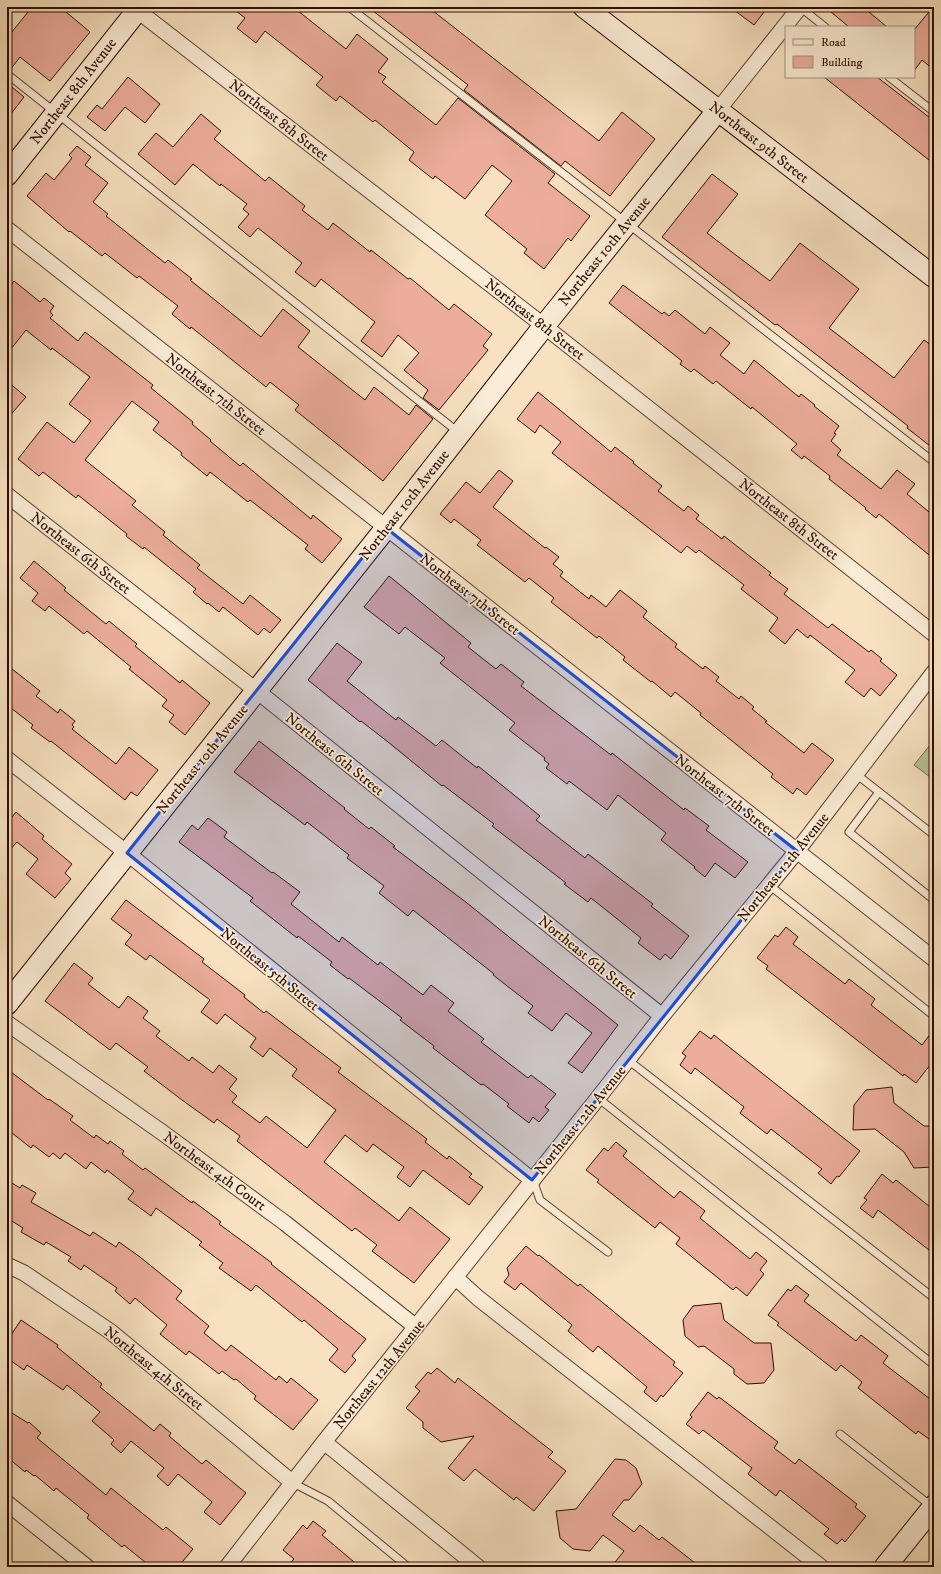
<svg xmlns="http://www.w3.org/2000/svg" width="941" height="1574" font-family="'IM FELL DW Pica',serif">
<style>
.garden{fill:#b9c395;stroke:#74684b}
.building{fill:#ecad9c;stroke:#2e0d01}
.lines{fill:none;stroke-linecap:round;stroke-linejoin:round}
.lane-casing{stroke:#604231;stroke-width:9}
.street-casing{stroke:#604231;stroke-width:17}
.secondary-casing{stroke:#2e0d01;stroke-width:23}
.lane{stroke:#faecd6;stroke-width:7}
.street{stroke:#faecd6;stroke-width:15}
.secondary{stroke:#faecd6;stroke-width:21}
.marked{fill:#1d4ed8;fill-opacity:0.2;stroke:#1d4ed8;stroke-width:3;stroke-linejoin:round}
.labels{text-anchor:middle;stroke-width:3.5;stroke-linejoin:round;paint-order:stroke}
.street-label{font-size:15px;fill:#2e0d01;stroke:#faecd6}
</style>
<rect width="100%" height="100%" fill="#f7e1c0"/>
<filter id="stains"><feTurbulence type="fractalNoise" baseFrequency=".005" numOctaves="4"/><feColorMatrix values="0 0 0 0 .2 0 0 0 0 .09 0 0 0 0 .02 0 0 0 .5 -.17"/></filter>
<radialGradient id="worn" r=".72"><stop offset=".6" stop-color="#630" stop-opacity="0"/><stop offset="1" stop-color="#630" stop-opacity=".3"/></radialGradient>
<path class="garden" d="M934,740V780L914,765Z"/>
<path class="building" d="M32,7H60L90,32L50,81L20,57L10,70L7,69V38Z
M231,7H293L346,49L357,34L388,59L378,72L386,77L382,82L436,125L458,98L555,174L548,183L590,216L571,241L568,238L544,269L524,253L527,249L485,215L512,181L492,165L465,199L435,176L433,179L409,160L414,152L375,120L373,122L340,96L336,101L316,85L323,77L265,31L256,43L237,28L245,18Z
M368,7H428L599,141L622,112L655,139L610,196L565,161L561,166L464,90L468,85Z
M730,7H768L754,25Z
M825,7H863L887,27H849Z
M933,7L934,70L922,60L914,71V30Z
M128,77L160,104L145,123L125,107L105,131L87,117L97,105L102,109Z
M824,77H877L934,121V164Z
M7,83L24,97L7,119Z
M201,114L221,131L214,139L265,181L269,177L305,206L302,210L328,230L333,223L370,252L371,250L408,279L410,278L449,310L454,304L492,334L483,346L488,350L439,410L423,398L428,390L404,370L419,353L398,335L382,357L361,341L375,322L321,279L315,287L295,272L302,263L258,228L250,237L238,227L249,214L243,209L247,204L221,184L220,186L193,164L175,185L138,154L156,133L173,147Z
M77,146L91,157L85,165L108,183L93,202L108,214L106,216L165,263L168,260L192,279L190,280L261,337L283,309L310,331L298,347L365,400L374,387L409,415L416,405L433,419L383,481L295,410L299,405L270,382L266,387L191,327L190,329L172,314L178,306L139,276L137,278L105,253L102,256L70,231L69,232L27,196L46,173L54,180L72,158L69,155Z
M712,174L738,194L707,233L770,281L800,243L835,270L859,289L829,328L894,378L924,340L934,347V449L907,428L908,426L777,324L775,325L662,237Z
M14,281L40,302L44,298L54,306L50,312L53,315L50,318L78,341L85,332L153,385L151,388L193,422L192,424L211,440L210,441L240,466L243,463L311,519L313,515L342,539L322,563L305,549L308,545L250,500L248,502L210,472L207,476L181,455L182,453L153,430L159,422L132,401L85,460L136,501L132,505L165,532L163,535L200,565L197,568L243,604L250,595L281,620L270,633L264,628L258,635L223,607L219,612L208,603L207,604L193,592L196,589L144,547L143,549L126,536L127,534L78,495L76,498L43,472L39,476L18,459L47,422L74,443L91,421L69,404L90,377L52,348L51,350L26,330L7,354V290Z
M623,285L662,314L664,312L669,316L675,310L705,334L710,327L730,343L720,355L744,374L754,360L799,397L801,394L815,405L814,406L839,426L834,433L836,434L831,441L841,450L837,455L881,489L897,470L915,484L907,494L934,516V559L879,514L876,518L865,509L866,508L829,479L830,476L804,456L802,459L791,450L797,444L752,407L751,409L716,381L713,384L694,369L691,372L680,364L682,361L609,303Z
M7,381L26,397L7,419Z
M538,392L611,452L615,447L634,462L633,463L662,486L658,491L684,511L688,506L699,515L696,519L722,539L724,536L771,573L769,575L788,589L784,594L828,628L832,624L869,652L871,650L882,659L880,661L897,675L880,696L871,688L864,697L845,682L855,670L810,635L808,638L797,629L785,644L769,631L778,618L741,589L744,585L699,550L696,553L687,546L681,553L552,453L561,442L540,425L535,433L517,419Z
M499,470L513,481L493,507L545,548L546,547L559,557L553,564L563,572L560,576L589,599L591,595L606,607L620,590L647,611L643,617L677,644L675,647L703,669L705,666L719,677L716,681L739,699L741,696L754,707L752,709L767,721L765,722L804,753L812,743L834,760L806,795L797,788L793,794L771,777L773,774L700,715L701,713L675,692L671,697L652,681L651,682L623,660L625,657L599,636L597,638L551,602L554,598L529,578L525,582L477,545L481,540L454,519L451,523L440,514L466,482L480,493Z
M34,561L66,588L64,590L106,624L109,621L137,644L135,646L180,683L182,680L210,703L185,735L169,722L174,715L162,706L167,700L129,669L131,667L87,631L84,634L49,606L45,611L32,601L38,593L20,578Z
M389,576L471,643L468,647L496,669L501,664L524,682L521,686L611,755L612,753L684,810L685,808L709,826L706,830L748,862L735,878L715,863L705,877L694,868L695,867L661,840L666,833L618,795L607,810L569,781L567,784L546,768L549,764L544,760L545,758L509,730L515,723L440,663L445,658L405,627L399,634L364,607Z
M337,643L362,662L347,681L396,720L398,717L436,746L442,740L477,768L478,766L540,816L536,820L585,858L588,854L653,904L651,906L689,936L671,959L665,954L660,960L638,943L641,938L591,898L588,902L564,884L566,883L492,826L494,824L443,785L442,786L388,742L361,721L360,722L308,680Z
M7,665L40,691L36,696L58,713L60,709L75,721L72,725L74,727L72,729L116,764L129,747L158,770L137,796L131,792L125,800L51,741L50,742L31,728L33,725L7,705Z
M259,741L322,790L345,808L344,809L369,829L371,827L395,846L393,847L467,903L618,1025L582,1073L568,1063L592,1033L566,1013L552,1031L528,1013L533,1006L493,975L494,974L413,910L408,916L379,893L384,886L347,858L349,855L307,822L305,825L234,772Z
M16,812L44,836L42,839L72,864L65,873L71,879L55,898L26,874L38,859L17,842L7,853V823Z
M208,818L227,832L224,837L272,873L273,872L300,892L291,904L339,942L342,937L378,965L380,962L423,995L431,985L454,1003L448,1011L484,1039L481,1042L528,1078L531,1075L556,1094L545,1107L549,1110L539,1122L533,1117L529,1123L507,1106L509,1104L483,1084L481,1085L433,1048L434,1046L400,1020L402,1018L349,978L348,979L330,965L332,962L298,936L297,938L250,901L253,898L179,842L192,825L198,830Z
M126,900L204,959L202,962L245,995L244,997L264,1013L266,1011L341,1068L338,1072L427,1139L425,1142L447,1159L449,1156L472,1174L469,1177L483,1187L469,1205L423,1170L410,1187L397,1177L404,1167L373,1144L367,1152L345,1135L324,1162L399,1221L410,1207L450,1239L414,1283L372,1251L377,1245L355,1228L352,1231L237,1141L240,1136L217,1119L214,1123L182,1100L144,1071L148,1067L116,1043L110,1050L45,1001L74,963L93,978L88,984L119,1008L128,996L148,1011L143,1018L160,1031L156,1036L189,1061L192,1057L213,1073L219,1065L237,1079L229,1089L237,1096L232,1102L260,1123L266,1116L307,1148L336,1110L292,1076L297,1069L270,1048L263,1057L250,1047L256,1038L225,1014L217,1024L201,1012L210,1000L150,955L146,960L125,944L132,935L111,919Z
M786,927L798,937L793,944L845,984L849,979L875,999L871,1005L922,1045L934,1029V1060L916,1083L904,1074L903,1076L766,969L768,966L757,958L775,935L778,937Z
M700,1031L711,1039L714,1035L860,1151L839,1177L837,1176L831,1184L818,1173L822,1169L771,1129L767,1134L740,1113L744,1107L695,1068L691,1074L680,1065L686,1056L682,1053Z
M7,1069L48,1100L49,1099L73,1116L70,1120L94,1138L96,1135L108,1144L110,1141L124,1151L122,1154L143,1170L145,1168L192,1203L193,1201L221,1222L219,1224L272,1263L271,1264L366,1339L352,1356L356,1360L345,1373L329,1360L338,1349L304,1320L302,1322L256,1285L251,1291L219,1268L223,1263L199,1245L202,1242L156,1208L151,1216L128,1199L134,1191L107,1170L105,1173L91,1162L86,1169L65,1153L60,1159L53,1153L49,1157L33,1145L31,1148L7,1129Z
M892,1087L894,1103L924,1126H934V1167L914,1168L904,1152L875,1129L853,1130L854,1105L866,1090Z
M616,1142L627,1151L623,1156L674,1198L680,1191L705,1211L700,1218L750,1259L756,1252L767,1261L760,1270L764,1274L747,1296L736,1287L733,1290L676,1244L680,1238L660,1222L655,1228L597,1182L599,1180L586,1170L604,1148L608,1151Z
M882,1174L893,1183L896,1180L934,1210V1254L878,1210L873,1218L860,1208L867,1200L864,1198Z
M7,1180L20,1188L22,1185L36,1193L31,1202L90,1236L93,1232L116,1247L119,1242L140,1257L182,1291L176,1299L209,1326L204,1333L226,1351L231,1345L276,1380L279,1376L287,1383L291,1378L318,1400L293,1430L254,1399L256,1396L236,1379L234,1380L222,1371L219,1374L189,1351L186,1355L160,1334L167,1325L135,1298L130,1304L115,1291L117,1288L84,1265L81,1270L68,1261L71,1257L46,1242L44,1245L21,1232L23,1228L7,1218Z
M526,1246L538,1256L539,1255L578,1286L580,1284L675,1362L673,1365L683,1373L663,1397L661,1395L656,1402L644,1392L647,1387L598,1346L593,1352L568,1331L572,1325L521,1283L515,1290L504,1282L509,1275L507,1268Z
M796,1285L809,1295L804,1301L856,1341L861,1335L888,1356L883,1363L934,1402V1432L929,1439L918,1431L916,1434L858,1388L862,1382L841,1365L836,1371L777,1325L779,1323L768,1315L788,1289L791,1291Z
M721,1303L724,1320L754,1343H771L774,1370L764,1383L747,1384L734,1374V1369L704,1346L698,1347L685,1336L683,1320L693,1306Z
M21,1320L58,1345L57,1347L102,1384L100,1387L154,1431L160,1424L171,1433L169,1436L202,1464L206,1460L246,1493L220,1525L204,1512L212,1502L178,1474L168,1486L157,1476L164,1468L131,1441L121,1453L111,1444L114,1440L92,1421L100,1412L67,1385L63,1390L27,1365L24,1370L7,1358V1341Z
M437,1368L455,1383L458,1378L553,1452L548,1457L566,1471L534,1511L516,1497L514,1500L475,1469L464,1481L448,1468L474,1436L441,1442L423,1428V1422L406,1408L420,1391L415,1387L428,1372L431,1374Z
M708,1392L717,1399L719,1397L778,1442L774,1448L795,1464L799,1459L857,1504L855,1507L866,1516L845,1542L842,1539L837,1544L824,1534L829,1529L780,1490L776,1496L748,1474L752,1468L703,1430L699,1434L686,1424L692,1417L690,1415Z
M7,1410L28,1423L29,1422L41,1433L37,1438L106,1495L111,1488L163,1530L166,1527L193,1549L178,1567H151L124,1545L122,1547L87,1518L89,1515L56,1488L54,1491L35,1475L34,1476L26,1470L25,1472L7,1457Z
M615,1459L626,1460L636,1468L642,1484L629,1500H624L612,1515L634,1532L640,1525L659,1540L662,1537L700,1567H611L624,1551L603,1535L590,1551L573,1549L560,1538L556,1511L576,1509Z
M313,1521L326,1531L322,1535L360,1567H287L294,1559L283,1550L303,1525L307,1529Z"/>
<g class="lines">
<defs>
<path id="lane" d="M349,7L934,462
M800,7L825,27
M7,74L458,432
M889,77L934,112
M856,774L934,835
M879,792L849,832L934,900
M769,885L934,1016
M628,1060L934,1298
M598,1098L934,1365
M533,1180L540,1200L608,1252
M840,1434L931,1506
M293,1483L328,1501L408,1567"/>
<path id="street" d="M133,7L544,326L934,634
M718,110L800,7
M7,229L934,959
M7,495L257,691L662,1016
M7,759L127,853L532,1180
M7,1023L163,1133L285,1223L416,1327
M7,1265L24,1273L111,1332L293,1483
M455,1277L478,1298L821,1567
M324,1442L478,1567
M7,1503L87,1567
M227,1567L324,1442L598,1098L662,1016L797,851L934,672"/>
<path id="secondary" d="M584,7L934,277
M7,175L140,7
M7,1004L386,528L544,326L718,110
M885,1567L934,1506"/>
</defs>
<use href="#lane" class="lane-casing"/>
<use href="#street" class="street-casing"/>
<use href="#secondary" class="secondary-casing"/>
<use href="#lane" class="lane"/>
<use href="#street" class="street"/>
<use href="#secondary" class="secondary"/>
</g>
<path class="marked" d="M386,528L797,851L532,1180L127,853Z"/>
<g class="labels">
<g class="street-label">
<text transform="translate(73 91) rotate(-52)" y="5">Northeast 8th Avenue</text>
<text transform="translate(279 120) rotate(38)" y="5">Northeast 8th Street</text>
<text transform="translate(759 142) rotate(38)" y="5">Northeast 9th Street</text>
<text transform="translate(604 251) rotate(-51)" y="5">Northeast 10th Avenue</text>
<text transform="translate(535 319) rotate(38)" y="5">Northeast 8th Street</text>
<text transform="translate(216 394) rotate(38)" y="5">Northeast 7th Street</text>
<text transform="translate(404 505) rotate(-52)" y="5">Northeast 10th Avenue</text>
<text transform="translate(789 519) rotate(38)" y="5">Northeast 8th Street</text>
<text transform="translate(81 553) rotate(38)" y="5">Northeast 6th Street</text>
<text transform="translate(470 594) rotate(38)" y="5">Northeast 7th Street</text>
<text transform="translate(335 754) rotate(39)" y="5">Northeast 6th Street</text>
<text transform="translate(202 759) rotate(-51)" y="5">Northeast 10th Avenue</text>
<text transform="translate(725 795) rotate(38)" y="5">Northeast 7th Street</text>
<text transform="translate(783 867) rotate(-51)" y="5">Northeast 12th Avenue</text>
<text transform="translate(588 957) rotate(39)" y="5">Northeast 6th Street</text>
<text transform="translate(270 969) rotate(39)" y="5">Northeast 5th Street</text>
<text transform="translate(580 1120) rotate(-51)" y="5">Northeast 12th Avenue</text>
<text transform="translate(215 1171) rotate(36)" y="5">Northeast 4th Court</text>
<text transform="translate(154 1368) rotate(39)" y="5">Northeast 4th Street</text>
<text transform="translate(379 1374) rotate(-51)" y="5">Northeast 12th Avenue</text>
</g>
</g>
<rect width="941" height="1574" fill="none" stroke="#f7e1c0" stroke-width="24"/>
<rect x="8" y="8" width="925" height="1558" fill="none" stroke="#2e0d01" stroke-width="2"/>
<rect x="12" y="12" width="917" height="1550" fill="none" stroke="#2e0d01"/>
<rect x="785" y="26" width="130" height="52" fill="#faecd6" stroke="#a89381"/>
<rect x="793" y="39" width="20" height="6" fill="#faecd6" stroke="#a89381"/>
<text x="821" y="46" font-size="12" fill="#2e0d01">Road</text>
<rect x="793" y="56" width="20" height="12" fill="#ecad9c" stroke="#a89381"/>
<text x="821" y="66" font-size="12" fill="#2e0d01">Building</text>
<rect width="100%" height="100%" filter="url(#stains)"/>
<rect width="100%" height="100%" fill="url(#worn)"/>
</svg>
